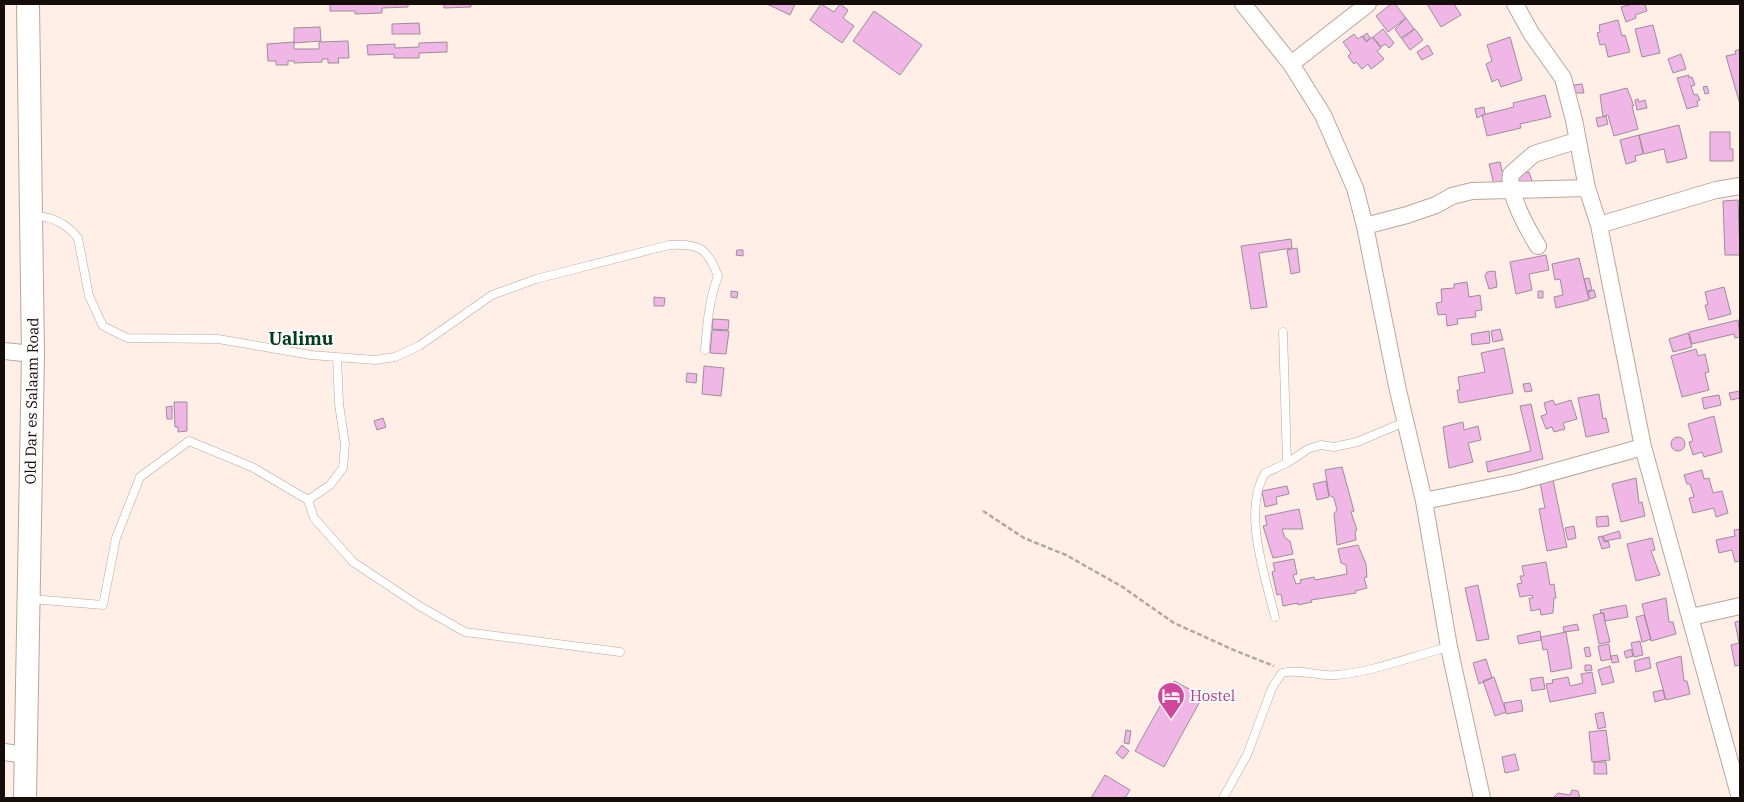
<svg xmlns="http://www.w3.org/2000/svg" width="1744" height="802" font-family="'IBM Plex Serif',serif">
<style>
.building{fill:#f0b6e6;stroke:#9d8d9a}
.lines{fill:none;stroke-linecap:round;stroke-linejoin:round}
.lane-casing{stroke:#b9a69c;stroke-width:9}
.street-casing{stroke:#b9a69c;stroke-width:18}
.secondary-casing{stroke:#b9a69c;stroke-width:24}
.path{stroke:#b4a7a0;stroke-width:2.5;stroke-dasharray:5 2.5;stroke-linecap:butt}
.lane{stroke:#fff;stroke-width:8}
.street{stroke:#fff;stroke-width:16}
.secondary{stroke:#fff;stroke-width:22}
.labels{text-anchor:middle;stroke-width:4;stroke-linejoin:round;paint-order:stroke}
.street-label{font-size:15px;fill:#140d0a;stroke:#fff}
.hotel-label{font-size:15px;fill:#b23c85;stroke:#fff;text-anchor:start}
.quarter-label{font-size:18px;font-weight:bold;fill:#013d1d;stroke:#fff}
</style>
<rect width="100%" height="100%" fill="#ffefe6"/>
<path class="building" d="M330,4H408V7L382,8V13L355,14V11H330Z
M444,4H471V7L444,8Z
M767,4H795L790,15Z
M821,4L834,12L840,4L848,10L843,18L854,26L842,43L810,20Z
M1391,4H1395L1406,18L1388,32L1376,16Z
M1427,4H1454L1461,15L1441,27Z
M1633,4H1645L1647,11L1635,15L1636,18L1626,22L1621,7Z
M874,11L922,45L900,75L853,41Z
M1406,18L1414,29L1401,38L1395,29Z
M1618,20L1622,36L1625,35L1630,52L1608,57L1605,44L1600,45L1597,33L1600,32L1599,25Z
M419,23L420,34H392V24Z
M1653,25L1660,53L1642,57L1635,29Z
M320,27L321,41L294,43V28Z
M1383,29L1394,43L1389,48L1385,44L1381,47L1373,37Z
M1415,29L1423,40L1410,50L1402,39Z
M1367,33L1370,38L1367,41L1363,36Z
M1354,34L1358,39L1362,36L1366,42L1372,37L1381,48L1377,51L1384,59L1371,69L1368,64L1362,69L1356,62L1354,64L1348,56L1351,53L1343,42Z
M1510,37L1522,80L1501,87L1498,79L1492,82L1486,64L1492,61L1487,45Z
M348,41L349,58H338L339,63H328V59H322V62L294,63V61H288V65H276V61H268L267,44L294,42V49H319V42Z
M447,42V52L419,53V58H394V54L368,55L367,45L395,44V48L419,47V43Z
M1428,45L1433,54L1422,60L1417,52Z
M1740,49V101H1739L1726,56L1736,54L1735,51Z
M1681,54L1686,69L1673,73L1668,59Z
M1689,75V78L1692,77L1695,85L1691,86L1694,95L1697,94L1700,100L1697,101L1698,106L1687,109L1677,78Z
M1582,84L1584,93H1575L1574,85Z
M1707,86L1709,93L1705,94L1703,87Z
M1627,88L1634,106H1632L1638,129L1614,136L1608,115L1603,117L1600,95Z
M1545,95L1551,117L1520,124L1521,128L1487,136L1482,115L1514,107L1513,103Z
M1638,99L1639,102L1645,100L1647,108L1637,110L1635,100Z
M1484,107L1485,114L1477,118L1475,109Z
M1606,116L1608,124L1598,127L1596,118Z
M1679,125L1687,158L1667,163L1664,149L1644,154L1639,135Z
M1710,132H1730V149H1733V161H1710Z
M1639,135L1643,154L1635,156L1636,161L1626,164L1620,140Z
M1500,162L1506,187L1495,189L1489,164Z
M1529,172L1532,181L1517,186L1513,174Z
M1738,200L1740,255H1725L1723,201Z
M1291,239L1292,248L1259,253L1267,307L1251,309L1241,246Z
M1297,248L1300,272L1291,274L1287,250Z
M737,250H743V256L736,255Z
M1546,255L1549,270L1529,274L1532,290L1516,294L1510,262Z
M1579,258L1589,300L1556,308L1554,297L1563,295L1560,279L1555,280L1552,264Z
M1495,271L1497,287L1489,289L1485,276L1487,272Z
M1589,278L1592,290L1587,291L1584,279Z
M1467,282L1469,297L1480,295L1482,310L1475,311L1476,317L1457,319L1458,324L1447,326L1446,314L1438,315L1436,303L1442,302L1441,289L1454,288V284Z
M1724,287L1731,314L1709,320L1705,305H1708L1705,292Z
M1594,290L1596,297L1590,299L1588,292Z
M731,291L738,292L737,298L731,297Z
M1538,291H1543V298H1538Z
M654,297L665,298L664,306H654Z
M713,319L729,320L728,330L712,329Z
M1738,320L1740,337L1735,338L1734,334L1692,344L1689,332Z
M1500,329L1503,340L1493,342L1491,331Z
M712,330L729,331L726,354L710,353Z
M1489,331L1490,343L1472,345L1471,334Z
M1688,333L1692,347L1673,352L1669,339Z
M1504,348L1513,393L1459,403L1457,390H1460L1458,377L1485,372L1481,353Z
M1696,349L1698,356L1705,354L1709,372L1705,373L1709,390L1682,397L1671,356Z
M704,366L724,368L721,396L702,394Z
M687,373L697,374L696,383L686,382Z
M1530,383L1532,391L1525,392L1523,384Z
M1740,391V398L1731,400L1729,393Z
M1599,394L1603,419L1606,418L1609,432L1586,437L1578,398Z
M1719,395L1721,405L1704,409L1702,398Z
M1553,400L1555,405L1571,400L1577,419L1563,423L1565,429L1554,432L1552,427L1546,429L1541,416L1547,414L1544,403Z
M174,402H187V431L178,432V427H175Z
M1531,404L1543,459L1488,472L1486,462L1531,451L1520,406Z
M172,406V419H167L166,407Z
M1714,416L1722,452L1704,457L1702,452L1693,455L1689,442L1693,441L1688,424Z
M383,418L386,427L377,430L374,421Z
M1463,422L1464,430L1478,426L1481,440L1468,443L1473,462L1449,468L1443,427Z
M1671 444a7 7 0 1 1 14 0a7 7 0 1 1-14 0Z
M1342,467L1354,511L1351,512L1357,530L1355,531L1356,540L1337,545L1334,514L1337,510L1334,498L1329,495L1325,470Z
M1702,470L1704,479L1709,478L1713,493L1722,491L1728,513L1716,517L1714,508L1693,513L1689,498L1694,497L1690,484H1687L1684,475Z
M1636,478L1639,503L1642,502L1645,516L1621,522L1612,484Z
M1553,480L1567,547L1547,551L1539,509L1545,508L1540,483Z
M1326,481L1329,497L1317,500L1313,484Z
M1287,486L1289,494L1276,497L1277,504L1265,507L1262,491Z
M1299,509L1303,529H1282L1285,538L1290,541L1293,554L1273,558L1263,526L1267,525L1265,516Z
M1608,516L1609,526L1597,527L1596,517Z
M1574,526L1576,538L1568,540L1565,528Z
M1740,529V561L1735,562L1732,550L1719,553L1716,540L1735,536L1734,530Z
M1619,531L1621,538L1605,541L1603,536Z
M1602,536L1604,542L1608,541L1610,547L1602,549L1598,537Z
M1652,538L1655,550L1651,551L1660,575L1636,581L1627,544Z
M1358,545L1366,564L1367,577L1364,578L1367,588L1355,591L1356,593L1311,600L1312,602L1298,605V603L1283,606L1281,594L1277,595L1272,572L1275,571L1273,563L1294,559L1297,574L1293,575L1296,584L1301,583L1300,580L1314,577L1315,580L1347,574L1346,565L1341,563L1338,549Z
M1546,562L1550,585L1554,584L1556,598H1554L1553,613L1541,615L1540,609L1531,611L1529,598H1533L1532,595L1520,597L1517,584L1522,583L1520,576H1524L1522,566Z
M1478,585L1489,639L1477,641L1465,588Z
M1666,598L1669,622H1673L1676,634L1651,641L1642,604Z
M1626,605L1628,617L1605,621L1604,613H1601L1600,610Z
M1603,613L1610,642L1599,644L1593,615Z
M1644,615L1651,639L1642,642L1636,617Z
M1740,621V665L1735,666L1731,645L1739,643L1735,622Z
M1577,624L1579,630L1564,632L1563,627Z
M1540,631L1541,640L1519,644L1517,636Z
M1566,632L1572,668L1551,672L1547,649L1543,650L1541,637Z
M1640,641L1643,655L1634,657L1631,643Z
M1609,644L1611,659L1601,661L1598,646Z
M1589,647L1591,656L1586,657L1584,648Z
M1631,649L1633,656L1626,658L1624,652Z
M1617,655L1619,662L1612,663L1611,656Z
M1681,656L1684,681H1687L1690,694L1666,700L1656,663Z
M1649,657L1651,668L1636,672L1634,661Z
M1486,659L1492,678L1479,684L1473,663Z
M1585,665H1591L1592,670L1585,671Z
M1610,666L1614,682L1602,685L1598,670Z
M1592,672L1596,693L1550,702L1546,684L1553,683L1552,680L1568,677L1570,686L1583,683L1581,674Z
M1494,677L1506,712L1495,716L1483,681Z
M1543,677L1545,689L1532,691L1530,679Z
M1174,681L1203,696L1164,767L1135,751Z
M1663,690L1665,699L1655,702L1653,692Z
M1521,700L1523,711L1506,714L1504,703Z
M1603,712L1606,727L1598,729L1595,714Z
M1126,730L1131,731L1129,744L1124,743Z
M1606,730L1610,760L1592,762L1589,732Z
M1122,745L1129,751L1123,759L1116,753Z
M1515,754L1519,770L1505,773L1502,757Z
M1594,762H1606L1607,774H1594Z
M1105,775L1130,790L1125,798H1091Z
M1572,790L1578,791L1580,798H1553L1558,793L1570,795Z"/>
<g class="lines">
<defs>
<path id="lane" d="M33,216C52,216 66,223 78,238L89,296L103,326L127,338L218,339L311,355L375,360L395,357L419,346L492,295L536,279L669,245C698,243 707,247 718,276C709,300 707,325 705,350
M1283,332L1287,463
M337,357L339,404L345,444L343,468L330,485L308,500L314,518L353,562L421,607L465,632L620,652
M31,599L103,605L116,538L140,477L189,441L252,467L308,500
M1275,617C1265,575 1242,512 1265,473L1287,463L1308,449L1321,445L1334,447L1357,442L1407,421
M1223,798L1247,755L1272,688L1282,673C1299,668 1319,677 1336,675C1374,672 1412,656 1449,647"/>
<path id="street" d="M1243,4L1291,64L1323,115L1355,188L1365,226L1397,386L1424,501L1449,647L1482,798
M1515,4L1531,33L1563,78L1574,120L1587,188L1599,225L1643,447L1740,798
M1291,64L1368,4
M1599,225L1716,190L1740,186
M1365,226L1407,215L1436,205L1452,196L1472,191L1587,188
M1538,246C1528,230 1507,193 1511,174L1534,154L1576,141
M4,351L33,354
M1424,501L1517,482L1643,447
M1691,617L1740,606
M4,752L25,755"/>
<path id="secondary" d="M25,798L33,354L28,4"/>
</defs>
<use href="#lane" class="lane-casing"/>
<use href="#street" class="street-casing"/>
<use href="#secondary" class="secondary-casing"/>
<path class="path" d="M983,511L1024,538L1066,555L1121,586L1174,623L1236,651L1274,666"/>
<use href="#lane" class="lane"/>
<use href="#street" class="street"/>
<use href="#secondary" class="secondary"/>
</g>
<defs>
<symbol id="hotel-pin" viewBox="-11 -11 22 30"><path d="M0 17L-7.5 6A9.5 9.5 0 1 1 7.5 6Z" fill="#d1479c" stroke="#fff"/><path d="M-6-4.5h1.5V1H6V5H4.5V3h-9V5H-6ZM-4 0a1.8 1.8 0 1 1 3.6 0ZM.5 0V-2.5h3Q6-2.5 6 0Z" fill="#fff"/></symbol>
</defs>
<g fill-rule="evenodd">
<use href="#hotel-pin" x="1155" y="680" width="32" height="43"/>
</g>
<g class="labels">
<g class="street-label">
<text transform="translate(32 401) rotate(-89)" y="5">Old Dar es Salaam Road</text>
</g>
<g class="hotel-label">
<text x="1190" y="701">Hostel</text>
</g>
<g class="quarter-label">
<text x="301" y="345">Ualimu</text>
</g>
</g>
<rect width="1744" height="802" fill="none" stroke="#140d0a" stroke-width="10"/>
</svg>
